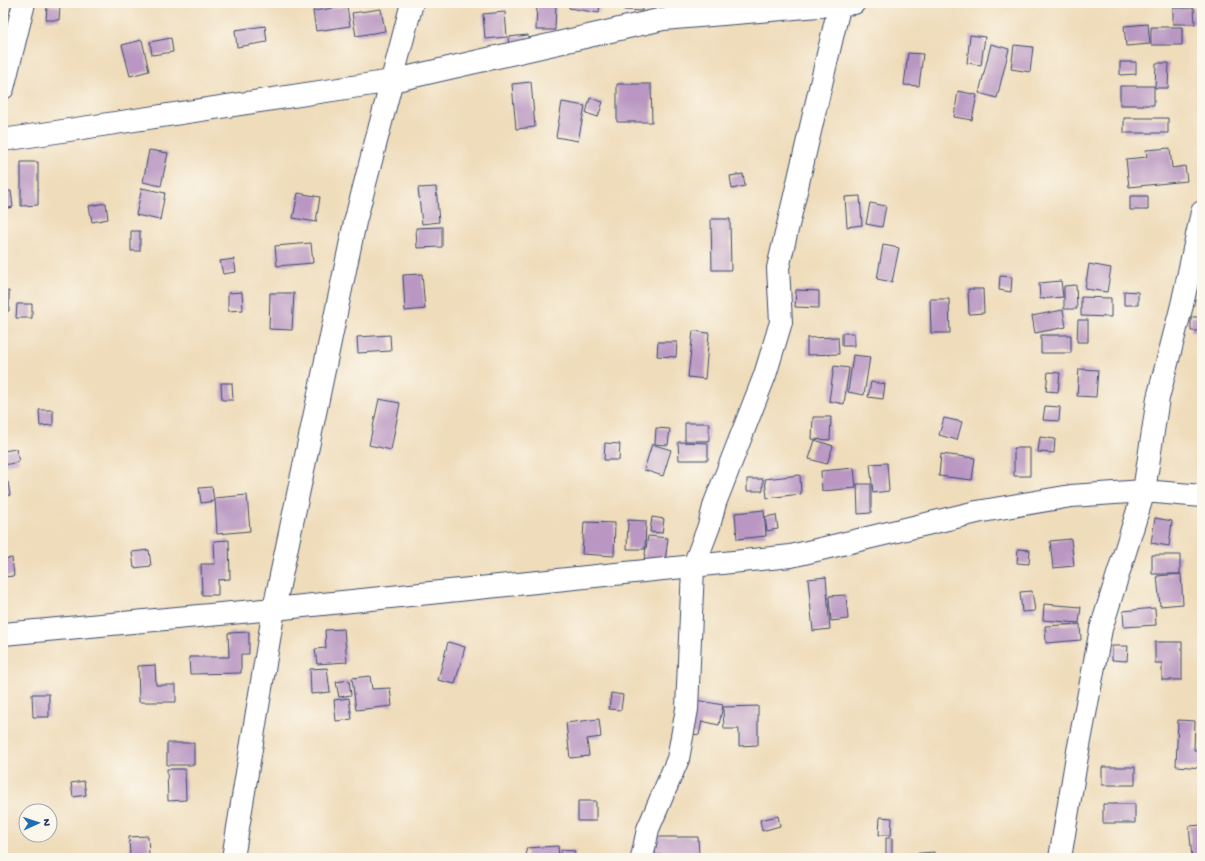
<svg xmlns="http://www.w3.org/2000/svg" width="1205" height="861" font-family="'Gochi Hand',sans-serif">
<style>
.building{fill:#b997c2}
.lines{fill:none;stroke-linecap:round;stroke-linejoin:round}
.minor-casing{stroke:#3b496c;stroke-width:24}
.minor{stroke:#fff;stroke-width:22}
</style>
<rect width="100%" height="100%" fill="#fbf7ec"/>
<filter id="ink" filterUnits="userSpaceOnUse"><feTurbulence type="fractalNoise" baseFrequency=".025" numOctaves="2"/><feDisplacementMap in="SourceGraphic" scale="8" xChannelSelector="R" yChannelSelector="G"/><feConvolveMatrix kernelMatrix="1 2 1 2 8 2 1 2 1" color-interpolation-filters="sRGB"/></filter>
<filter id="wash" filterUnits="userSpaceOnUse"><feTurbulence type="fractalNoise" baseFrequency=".012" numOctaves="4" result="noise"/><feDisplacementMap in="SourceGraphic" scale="16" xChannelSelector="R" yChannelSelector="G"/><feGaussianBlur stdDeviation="0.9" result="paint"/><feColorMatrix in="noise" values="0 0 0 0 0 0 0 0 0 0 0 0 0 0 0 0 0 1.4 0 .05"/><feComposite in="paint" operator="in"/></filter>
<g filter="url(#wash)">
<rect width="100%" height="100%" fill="#efdcba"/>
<g id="blocks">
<path class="building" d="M537,3H556L555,30H536Z
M570,3H600L599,13L569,8Z
M624,3H642V11L624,10Z
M47,5L60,6L59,20H46Z
M347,6L350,26L316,31L313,11Z
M1173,8H1194L1195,24H1173Z
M381,9L385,31L356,36L352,13Z
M505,12L507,37L485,39L483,14Z
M1148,24L1150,44L1126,46L1124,26Z
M265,26L267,42L237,47L235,30Z
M1151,27H1182V45H1151Z
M528,35V47L509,49L508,37Z
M970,35L985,37L981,65L967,63Z
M171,38L173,52L152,55L150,42Z
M142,40L149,71L130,76L122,45Z
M991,44L1009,49L997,98L979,93Z
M1014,45L1033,47L1030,72L1011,69Z
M908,53L923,54L919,86L904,85Z
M1120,62H1136V74L1120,75Z
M1156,63H1169L1168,88H1155Z
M531,82L535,127L516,129L512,84Z
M617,84H651L652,122H617Z
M1120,86H1154V105H1120Z
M958,91L977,95L972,120L954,117Z
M590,98L603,102L598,117L586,113Z
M562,102L585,106L578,141L556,137Z
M1124,118H1168V133H1124Z
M1170,148L1172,168L1185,166L1187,181L1129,187L1126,159L1147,157L1146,150Z
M149,150L168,153L161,186L143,182Z
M21,162H38V205L21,206Z
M743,174L745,186L732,189L730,176Z
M436,187L439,222L422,224L418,188Z
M142,188L165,193L160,220L136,215Z
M11,191L13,207L3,209V192Z
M298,193L320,197L316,222L293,218Z
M860,196L862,225L847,227L845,197Z
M1130,196H1148V210H1130Z
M106,203L108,219L92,222L89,206Z
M870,203L886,206L882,227L866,224Z
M711,219H730L731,270H712Z
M442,227V247L417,248L416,228Z
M131,231H140V251H131Z
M311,243L313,263L277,266L275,246Z
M883,245L899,248L892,282L877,279Z
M234,259L236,272L223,274L220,261Z
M1089,264L1111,268L1107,292L1085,289Z
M422,274L425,309L405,311L403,275Z
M1000,276L1012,277L1011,292L999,290Z
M1061,281L1063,297L1040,299L1039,283Z
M1076,285L1077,309H1064V286Z
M968,289H983L984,313L969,314Z
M796,290L819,291V308L795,307Z
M9,291V311H3V292Z
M1124,291L1138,292V305H1124Z
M242,292L243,310L228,311V293Z
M270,293H294L292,330L269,329Z
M1081,297L1111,298V317L1081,316Z
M930,299H949L950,333H931Z
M17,304H32V318H16Z
M1063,310L1066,327L1035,333L1032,316Z
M1191,317H1202V331H1191Z
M1078,320H1088V342H1077Z
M693,331L709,333L705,379L688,377Z
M842,333H854V346H842Z
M390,335L391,351L358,353L357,337Z
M1041,335H1071V353H1041Z
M838,337L839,354L807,355V338Z
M658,342H677L676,357L657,356Z
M853,355L870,357L864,395L848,392Z
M834,366L849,368L844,404L829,401Z
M1079,369L1098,370L1096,397L1077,396Z
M1048,372L1060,373L1058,392L1046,391Z
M871,382L885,384L883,399L868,397Z
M221,383H232L233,400H222Z
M379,399L400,403L391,450L369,445Z
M1045,406L1060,407L1059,421L1043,420Z
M39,410H53V425L40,426Z
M813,417H831L830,440L812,439Z
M944,418L962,422L957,440L939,435Z
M685,423H709V441H685Z
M656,428L670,429L668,445L655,444Z
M1040,437L1055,439L1054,453L1038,452Z
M815,440L833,446L827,464L809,459Z
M678,442L708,443V460H679Z
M605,443L620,444L619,460H604Z
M652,444L671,450L663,476L644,470Z
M1014,448H1030V476H1014Z
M16,449L19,462L4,465L3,451Z
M941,454L975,458L972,480L939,476Z
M887,463L889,491L873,493L870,464Z
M854,468L856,488L822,491L821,471Z
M800,475L801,494L767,498L765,479Z
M747,479H763V491H747Z
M8,482L10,495L3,496V483Z
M857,484H871V513L858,514Z
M212,487L214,501L201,503L199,488Z
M247,495L250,531L217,534L215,498Z
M764,510L766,536L737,539L735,513Z
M776,515L778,529L767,531L765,517Z
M1199,515H1202V537H1201Z
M652,517L664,519L662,533L650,532Z
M1155,518L1172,521L1169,546L1151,543Z
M628,520L646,521L645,549H627Z
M584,522L615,523L614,556L582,554Z
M648,536L668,538L665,562L644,560Z
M1071,539L1074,566L1053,568L1050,541Z
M229,540L230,579L218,580V595H202L201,564H215L214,541Z
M1018,549L1030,550L1029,564L1017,563Z
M149,550L151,566L134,568L132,552Z
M1152,555H1180V574H1152Z
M12,558L14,576L3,577V559Z
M1181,574L1183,604L1160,606L1157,576Z
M826,577L830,629L813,631L808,579Z
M1032,591L1035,611L1022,612L1020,592Z
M846,595L848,619L831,621L829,596Z
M1044,604L1081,607L1079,623L1043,620Z
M1155,608L1156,625L1124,627L1123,611Z
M1080,624L1081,640L1046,643L1045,626Z
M344,629L347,662L317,664L315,649L326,648L325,630Z
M249,632V654H241V673L190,674L189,657H229L228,633Z
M448,642L465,647L455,684L438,680Z
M1155,642H1182V680H1162V663H1155Z
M1112,646H1128L1127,661L1112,660Z
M155,665L156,685H176V702H139L138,666Z
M327,668L330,692L311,694L310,669Z
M370,676L372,689L390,688L392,706L356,710L352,678Z
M349,680L351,695L339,697L336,682Z
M611,693L623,695L621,710L609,709Z
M32,694H49V717H33Z
M349,698L352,719L336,721L334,700Z
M690,699L723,705L719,725L702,721L699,735L684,732Z
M758,706V745L739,746V729H724L723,707Z
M599,719L601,737L587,739L589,756L570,758L566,723Z
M1178,720L1195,721L1194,750H1202V768L1176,766Z
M167,743H194V765H167Z
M1102,767H1135V785H1102Z
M167,769H185L186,800L168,801Z
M84,781L86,795L73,797L71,783Z
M578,801H596V821H578Z
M1103,804H1135V823H1103Z
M778,816L780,826L762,831L760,820Z
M880,817L892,818L891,835H879Z
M1202,825V858H1192L1189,826Z
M148,836L149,856L130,857L129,837Z
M655,837H698L699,855H655Z
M886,838H892V857H886Z
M558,846L559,858H527L526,848Z
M561,850L575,851L574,858H561Z
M934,852L935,858H910L909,854Z"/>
</g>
</g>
<g filter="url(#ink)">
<use href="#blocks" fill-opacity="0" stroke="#3b496c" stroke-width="1"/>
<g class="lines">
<defs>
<path id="minor" d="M3,88L24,3
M3,140L392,81L663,19L854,3
M3,634L274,609L791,556L977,512L1071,496L1144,491L1202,496
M233,858L274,609L355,222L412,3
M642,858L648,829L678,759L687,709L693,568L709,526L715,503L765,375L781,322L778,268L840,3
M1060,858L1076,762L1101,629L1144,491L1158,398L1182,305L1202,212"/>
</defs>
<use href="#minor" class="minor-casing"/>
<use href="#minor" class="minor"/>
</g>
</g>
<rect width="1205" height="861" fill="none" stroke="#fbf7ec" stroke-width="16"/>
<g transform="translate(38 823) rotate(87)"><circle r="19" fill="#fbf7ec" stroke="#a1a7b3"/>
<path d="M0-3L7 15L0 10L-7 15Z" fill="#1f6fb2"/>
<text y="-6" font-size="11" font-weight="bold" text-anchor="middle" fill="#1b2f5e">N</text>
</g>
</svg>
